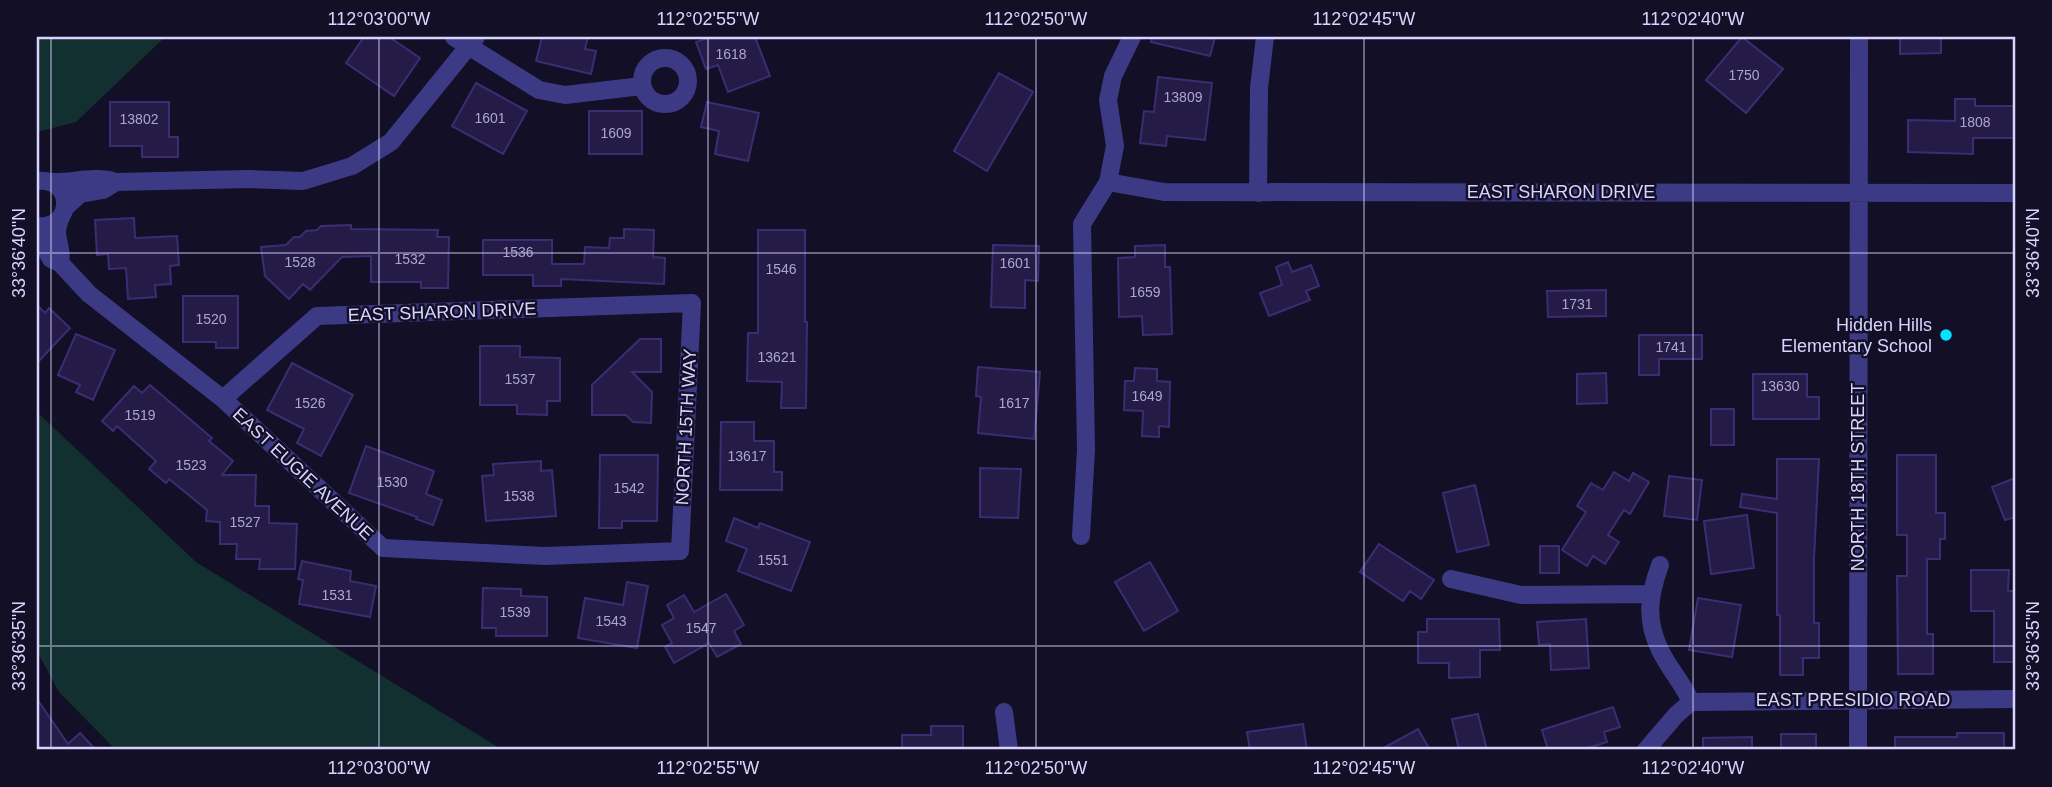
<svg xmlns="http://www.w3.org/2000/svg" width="2052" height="787" font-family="Helvetica,sans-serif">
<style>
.green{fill:#12302f}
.building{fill:#241b47;stroke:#3b2d73;stroke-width:2}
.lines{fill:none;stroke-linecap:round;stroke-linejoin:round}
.minor{stroke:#3d3a85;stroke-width:18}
.ticks{fill:none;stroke:#d9d4ff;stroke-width:2;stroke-opacity:0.45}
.poi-dot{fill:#00e5ff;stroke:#130f26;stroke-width:2.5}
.labels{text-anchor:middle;stroke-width:5;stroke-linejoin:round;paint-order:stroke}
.number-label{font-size:14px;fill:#aca6d1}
.street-label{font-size:18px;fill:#d9d4ff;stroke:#130f26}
.poi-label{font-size:18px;fill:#d9d4ff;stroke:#130f26;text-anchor:end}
.neatline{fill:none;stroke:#d9d4ff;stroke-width:2.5}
.ticks-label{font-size:18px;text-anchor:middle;fill:#d9d4ff}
</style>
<rect width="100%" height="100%" fill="#130f26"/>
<path class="green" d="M37,37H165L76,122L37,132Z
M37,412L196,562L503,750H116L59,692L37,651Z"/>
<path class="building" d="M364,37H389L420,58L394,96L346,63Z
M542,37H588L585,49L596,51L591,74L536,61Z
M711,37H755L770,76L728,92L718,65L706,69L696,42Z
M1152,37H1215L1210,56L1151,42Z
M1742,37L1783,69L1746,113L1706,80Z
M1900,37H1941V53L1900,54Z
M999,73L1033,92L987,171L954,151Z
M1158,77L1212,83L1205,140L1167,136L1166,146L1140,143L1144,111L1154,112Z
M476,83L527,111L503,154L452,126Z
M1955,99H1975V106H2015V138H1973V154L1908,152V120L1955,121Z
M110,102H169V137H178V157H142V146H110Z
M707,102L759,113L748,161L715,154L719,131L701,127Z
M589,111H642V154H589Z
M134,218L135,238L177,236L179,265L170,266L171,284L155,285L156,297L128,299L126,268L109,269L108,254L97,255L95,220Z
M351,225V229L438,230L437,237H449L448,288H421V282H371V256L342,257L310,290L303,284L289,299L265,276L261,247L286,245L294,237H300L306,231L317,230L321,226Z
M624,229L654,230L653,257L665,258L664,284L561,279V286H533V275H483V240H552V264H584L585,247L609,248L610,238H624Z
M758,230H805V322H807L806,408H781L782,382L747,381L748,333H758Z
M993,245L1039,246L1038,281L1025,280V308L991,307Z
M1165,245V267H1170L1172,334L1143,335L1142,316L1119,317L1118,258L1135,257V246Z
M1288,262L1292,272L1311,265L1319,286L1306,291L1310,300L1269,316L1260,293L1282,285L1276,267Z
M1606,290V316L1548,317L1547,291Z
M183,296H238V348H216V342H183Z
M37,305L45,313L49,308L70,328L37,363Z
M76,334L115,350L93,400L76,392L80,385L58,375Z
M1639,335H1702V359H1659V375H1639Z
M640,339H661V372H632L652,392L651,423L633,422L626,415H592V385Z
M480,346H520V357L560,358V401H547V415L517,414V405H480Z
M292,363L353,395L321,456L297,443L304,429L267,410Z
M978,367L1040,372L1034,439L978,433L981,397L976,396Z
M1135,368L1157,369V381L1170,382L1169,427L1159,426V437L1142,436L1143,411L1124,410L1125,381H1134Z
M1606,373L1607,403L1577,404V374Z
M1753,374H1807V397H1819V419H1753Z
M150,385L212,438L209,441L233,461L222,475H256L255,506H269V523L297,524L295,569H259L260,559H236L237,544H220V522L206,521L207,510L169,479L166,483L149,469L156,461L117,426L113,431L102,421L134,386L142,393Z
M1711,409H1734V445H1711Z
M721,422H754V441H774V472H782V490H720Z
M366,446L434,471L426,494L442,500L433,525L416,519L417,517L349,493Z
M600,455H658L657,521H622V528H599Z
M1897,455H1936V513H1945V539H1940V559H1927V634H1933V674H1898L1897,576H1907V535H1897Z
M1777,459H1819L1814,559V623H1819V658H1803V675H1780V615H1777V513L1740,507L1742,494L1777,499Z
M541,461V471L552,470L556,516L486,521L482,476L494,475L493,464Z
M980,468L1021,469L1018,518L980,517Z
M1614,472L1629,481L1633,473L1649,482L1630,514L1624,510L1608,535L1619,542L1605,564L1593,556L1587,566L1562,550L1586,512L1577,506L1591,483L1603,490Z
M1669,476L1702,480L1697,520L1664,516Z
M2015,478V517L2005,520L1992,487Z
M1475,485L1489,545L1457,552L1443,493Z
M1747,515L1754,568L1711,574L1704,521Z
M734,518L758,528L760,523L810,542L791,591L738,571L747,549L726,541Z
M1379,544L1434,580L1421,599L1410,591L1403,601L1360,572Z
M1540,546H1559V573H1540Z
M302,561L351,571L350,581L376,586L370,617L299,604L303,580L298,579Z
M1150,562L1178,611L1144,631L1115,582Z
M1971,570H2009L2008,591H2015V662H1994V611H1971Z
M627,582L648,586L637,648L578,638L585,598L623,605Z
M483,588L521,589V596L547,597V636H496V628H482Z
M726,594L744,625L734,631L741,644L717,657L709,643L674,663L665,647L672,643L662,625L674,618L667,605L684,595L694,612Z
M1698,598L1741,605L1732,657L1689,650Z
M1427,619H1499L1500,650H1480V677L1449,678V663H1418V632H1427Z
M1586,619L1589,668L1551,670L1550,644L1539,645L1537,622Z
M37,699L68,744L80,733L96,750H37Z
M1613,707L1620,727L1604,732L1607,742L1581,750H1548L1542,730Z
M1478,714L1487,750H1459L1452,719Z
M1303,724L1307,750H1250L1247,732Z
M931,726H963V750H902V735H931Z
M1418,729L1430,750H1380Z
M1957,733H2004V750H1895V737H1957Z
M1781,734H1816V750H1781Z
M1752,737V750H1703V738Z"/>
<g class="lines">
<path class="minor" d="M454,37L539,90L565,95L642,86
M642 81a23 23 0 1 1 46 0a23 23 0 1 1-46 0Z
M37,181C75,177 74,230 37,226
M51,182C73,183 94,175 116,182L248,179L303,181L352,166L391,142L476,37
M1108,182L1164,192L2015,193
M1258,193L1259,88L1265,37
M65,208L80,194L103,190L116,182
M37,234L51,259L60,263L89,294L223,399L383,548L545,556L680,551L692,303L317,316L223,399
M60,263C64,244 51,239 61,217
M1081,536L1086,450L1082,224L1108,182L1115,146L1108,100L1113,76L1132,37
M1660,565C1649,596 1645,618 1660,650C1669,669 1683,683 1691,702
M1451,579L1521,595L1650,594
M1691,702L2015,699
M1004,712L1009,750
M1646,750L1676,715L1691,702
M1858,750L1859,37"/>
</g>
<path class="ticks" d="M51,37V750M379,37V750M708,37V750M1036,37V750M1364,37V750M1693,37V750M37,253H2015M37,646H2015"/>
<circle class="poi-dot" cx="1946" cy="335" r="7"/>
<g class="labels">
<g class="number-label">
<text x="731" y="59">1618</text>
<text x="1744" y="80">1750</text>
<text x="1183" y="102">13809</text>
<text x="490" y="123">1601</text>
<text x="139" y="124">13802</text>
<text x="1975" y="127">1808</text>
<text x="616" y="138">1609</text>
<text x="518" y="257">1536</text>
<text x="410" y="264">1532</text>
<text x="300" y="267">1528</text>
<text x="1015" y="268">1601</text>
<text x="781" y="274">1546</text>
<text x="1145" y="297">1659</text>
<text x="1577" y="309">1731</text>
<text x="211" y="324">1520</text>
<text x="1671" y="352">1741</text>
<text x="777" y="362">13621</text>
<text x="520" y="384">1537</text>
<text x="1780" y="391">13630</text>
<text x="1147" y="401">1649</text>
<text x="310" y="408">1526</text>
<text x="1014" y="408">1617</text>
<text x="140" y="420">1519</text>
<text x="747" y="461">13617</text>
<text x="191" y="470">1523</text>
<text x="392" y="487">1530</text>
<text x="629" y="493">1542</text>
<text x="519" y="501">1538</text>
<text x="245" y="527">1527</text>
<text x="773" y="565">1551</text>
<text x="337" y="600">1531</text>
<text x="515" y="617">1539</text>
<text x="611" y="626">1543</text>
<text x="701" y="633">1547</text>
</g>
<g class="street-label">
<text x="1561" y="198">EAST SHARON DRIVE</text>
<text transform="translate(442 312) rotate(-2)" y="6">EAST SHARON DRIVE</text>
<text transform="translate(686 427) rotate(-87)" y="6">NORTH 15TH WAY</text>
<text transform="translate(303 474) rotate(43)" y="6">EAST EUGIE AVENUE</text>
<text transform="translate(1858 477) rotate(-90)" y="6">NORTH 18TH STREET</text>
<text x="1853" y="706">EAST PRESIDIO ROAD</text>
</g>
<g class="poi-label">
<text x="1932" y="331">Hidden Hills<tspan x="1932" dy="21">Elementary School</tspan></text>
</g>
</g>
<rect width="2052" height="787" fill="none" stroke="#130f26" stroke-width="77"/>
<rect x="38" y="38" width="1976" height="710" class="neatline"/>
<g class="ticks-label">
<text x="379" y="25">112°03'00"W</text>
<text x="708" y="25">112°02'55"W</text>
<text x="1036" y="25">112°02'50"W</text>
<text x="1364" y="25">112°02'45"W</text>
<text x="1693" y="25">112°02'40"W</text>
<text transform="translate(19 253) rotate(-90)" y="6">33°36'40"N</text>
<text transform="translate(2033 253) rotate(-90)" y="6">33°36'40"N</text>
<text transform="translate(19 646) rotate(-90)" y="6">33°36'35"N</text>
<text transform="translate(2033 646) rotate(-90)" y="6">33°36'35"N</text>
<text x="379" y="774">112°03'00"W</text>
<text x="708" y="774">112°02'55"W</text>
<text x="1036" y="774">112°02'50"W</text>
<text x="1364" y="774">112°02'45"W</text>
<text x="1693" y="774">112°02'40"W</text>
</g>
</svg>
